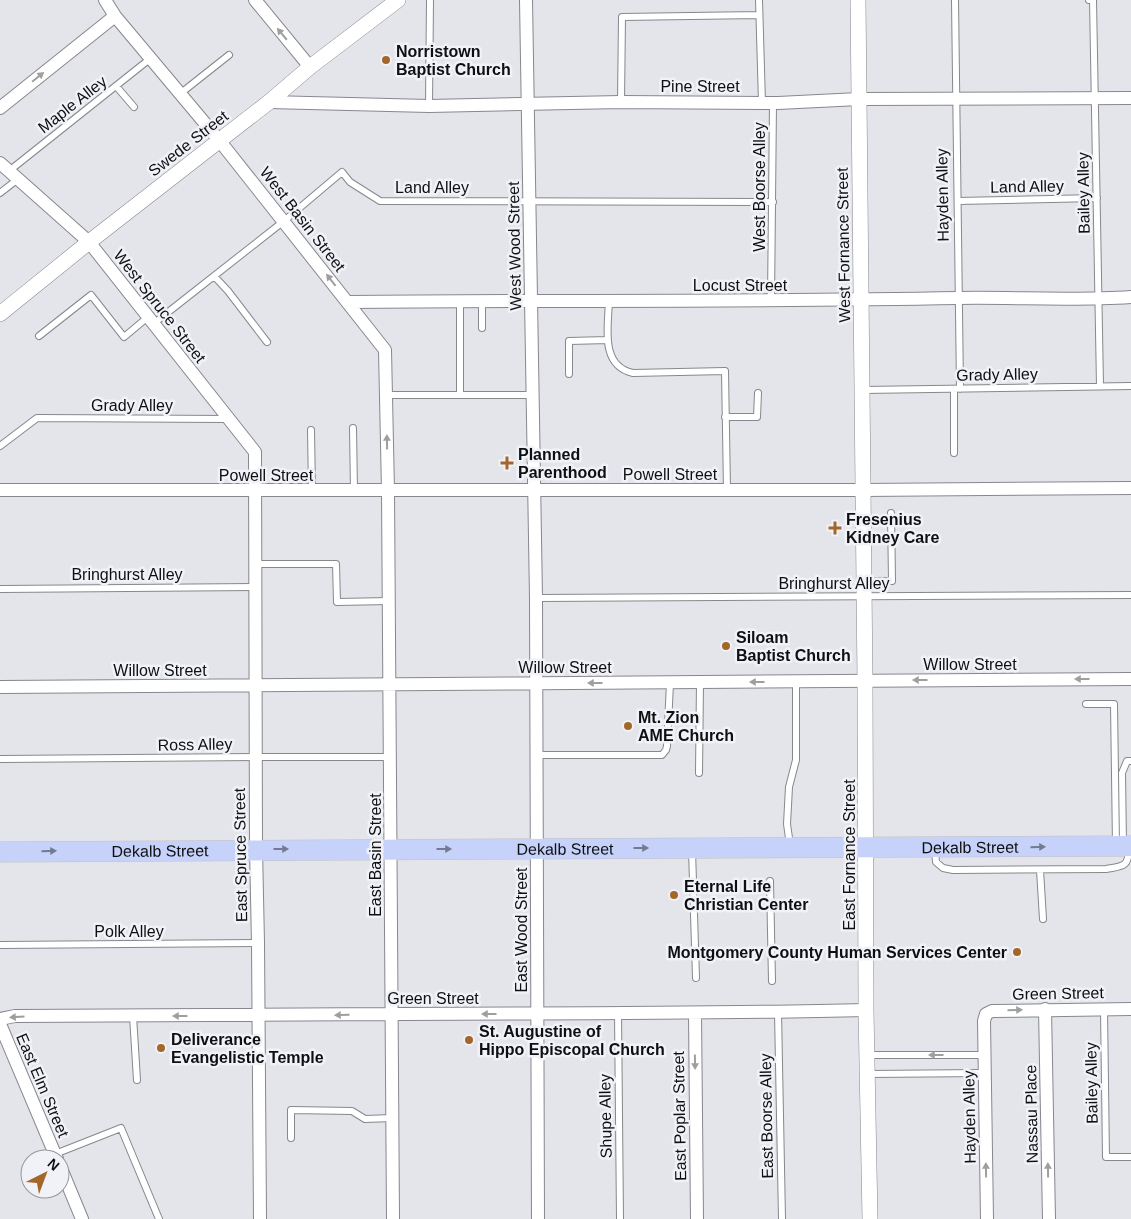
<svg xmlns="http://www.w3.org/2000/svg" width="1131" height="1219" font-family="Arial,sans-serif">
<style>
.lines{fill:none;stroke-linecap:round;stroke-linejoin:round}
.service-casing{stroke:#86888d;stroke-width:8}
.minor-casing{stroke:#86888d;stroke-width:14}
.tertiary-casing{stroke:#86888d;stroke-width:16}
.trunk-casing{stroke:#c0c1c1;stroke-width:21}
.service{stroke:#fff;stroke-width:6}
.minor{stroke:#fff;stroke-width:12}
.tertiary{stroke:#fff;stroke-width:15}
.trunk{stroke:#c6d2fa;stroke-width:20}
.oneway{fill:#9f9fa0}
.oneway2{fill:#737a91}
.poi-dot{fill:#a4672a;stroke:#f0f2f8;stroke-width:2}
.labels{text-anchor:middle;stroke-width:5;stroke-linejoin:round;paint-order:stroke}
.poi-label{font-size:16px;font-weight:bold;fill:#0e0f11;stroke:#f0f2f8;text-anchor:start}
.street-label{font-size:16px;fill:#0e0f11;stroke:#f0f2f8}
</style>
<rect width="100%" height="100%" fill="#e3e5eb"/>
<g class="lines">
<defs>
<path id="service" d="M759,0L762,103
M955,0L960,389
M1089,0H1093L1100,386
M116,86L134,107
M181,93L229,55
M621,102L622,17L759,15
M429,106L430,0
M9,171L151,58
M0,193L18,179
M958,201L1097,198
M214,276L228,291L267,342
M460,301V395
M609,301C608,327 600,366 633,373L725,371L727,490
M771,301L773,103
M153,324L284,221L342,172L350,182L380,201L773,202
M482,328V301
M39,336L91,295L124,337L148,317
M569,374V341L608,340
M863,390L1131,386
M386,395H533
M725,417H757L758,393
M353,428L354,491
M311,430L312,491
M0,446L37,418L228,419
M954,453V389
M255,564H336L337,602L389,601
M864,582L892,581L891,513
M0,589L255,587
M536,598L1131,595
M1086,704H1114L1116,845
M536,755H662L666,750L667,746L670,683
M0,759L256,757H390
M699,773L700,682
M790,845L787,824L789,787L796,760V682
M1123,845L1122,773L1127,761H1131
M692,850L696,978
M935,850L936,862L943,868L953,870L1106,869C1122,866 1128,868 1129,850
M1040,870L1043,919
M770,881L772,981
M0,945L258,943
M1104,1009L1106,1157H1131
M778,1012L782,1219
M618,1013L620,1219
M133,1016L137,1080
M868,1055H984
M868,1074L985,1073
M291,1138V1110L352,1111L365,1119L392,1118
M55,1154L121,1128L159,1219"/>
<path id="minor" d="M105,0L115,16L219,140L385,350L388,491L393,1219
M255,0L310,67
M526,0L536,598L538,1219
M269,102L429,106L621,102L778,103L859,99L1131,98
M0,108L115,16
M0,163L89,242L255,452L256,849L258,943L260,1219
M348,302C552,300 755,302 958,298C1016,297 1073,301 1131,297
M0,490H863L1131,488
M0,687L1131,679
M1045,1009L1049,1219
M695,1013L697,1219
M0,1019L15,1016C141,1016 266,1015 391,1014C550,1013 708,1014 866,1010
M0,1024L57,1159
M60,1166L82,1219
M987,1219L984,1021L986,1014L992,1011L1131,1009"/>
<path id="tertiary" d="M858,0L865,681L866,1010L870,1219
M0,314L89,242L269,102L310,67L398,0"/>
<g id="trunk">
<path id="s1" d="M0,852C377,848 754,849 1131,846"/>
</g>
</defs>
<use href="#service" class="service-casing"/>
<use href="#minor" class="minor-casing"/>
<use href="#tertiary" class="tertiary-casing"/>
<use href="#trunk" class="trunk-casing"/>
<use href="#service" class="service"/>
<use href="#minor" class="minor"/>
<use href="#tertiary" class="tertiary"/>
<use href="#trunk" class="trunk"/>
</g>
<defs><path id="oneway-solid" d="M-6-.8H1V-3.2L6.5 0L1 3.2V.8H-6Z" transform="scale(1.25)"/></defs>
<g class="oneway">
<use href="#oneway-solid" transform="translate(282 34) rotate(-130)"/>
<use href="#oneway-solid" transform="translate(38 77) rotate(-39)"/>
<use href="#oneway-solid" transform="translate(331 280) rotate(-128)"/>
<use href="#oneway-solid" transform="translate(387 442) rotate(-91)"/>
<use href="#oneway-solid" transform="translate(1082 679) rotate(180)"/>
<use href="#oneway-solid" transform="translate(920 680) rotate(180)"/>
<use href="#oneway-solid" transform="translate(757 682) rotate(180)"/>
<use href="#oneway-solid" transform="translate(595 683) rotate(180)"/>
<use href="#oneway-solid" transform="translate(1015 1010) rotate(-2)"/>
<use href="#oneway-solid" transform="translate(489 1014) rotate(180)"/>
<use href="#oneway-solid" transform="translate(342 1015) rotate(179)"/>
<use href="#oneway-solid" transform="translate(180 1016) rotate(-180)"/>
<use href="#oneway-solid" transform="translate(17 1017) rotate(176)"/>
<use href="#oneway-solid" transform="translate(936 1055) rotate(-180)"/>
<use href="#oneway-solid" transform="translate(695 1062) rotate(89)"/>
<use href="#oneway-solid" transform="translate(986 1170) rotate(-91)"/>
<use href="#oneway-solid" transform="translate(1048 1170) rotate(-91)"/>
</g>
<g class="oneway2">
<use href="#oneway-solid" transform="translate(1038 847) rotate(-1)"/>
<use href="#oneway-solid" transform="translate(641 848)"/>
<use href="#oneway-solid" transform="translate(281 849)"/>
<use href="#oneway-solid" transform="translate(444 849)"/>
<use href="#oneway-solid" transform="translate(49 851) rotate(-1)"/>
</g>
<g class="poi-dot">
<circle cx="386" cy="60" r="5"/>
<path d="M504.5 455.5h5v5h5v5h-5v5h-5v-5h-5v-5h5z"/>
<path d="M832.5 520.5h5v5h5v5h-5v5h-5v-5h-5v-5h5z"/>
<circle cx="726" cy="646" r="5"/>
<circle cx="628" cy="726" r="5"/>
<circle cx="674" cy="895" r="5"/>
<circle cx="1017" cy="952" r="5"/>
<circle cx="469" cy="1040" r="5"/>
<circle cx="161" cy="1048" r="5"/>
</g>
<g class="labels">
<g class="poi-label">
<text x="396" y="57">Norristown<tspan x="396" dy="18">Baptist Church</tspan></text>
<text x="518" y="460">Planned<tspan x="518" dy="18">Parenthood</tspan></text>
<text x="846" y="525">Fresenius<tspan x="846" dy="18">Kidney Care</tspan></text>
<text x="736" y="643">Siloam<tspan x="736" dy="18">Baptist Church</tspan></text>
<text x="638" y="723">Mt. Zion<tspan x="638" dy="18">AME Church</tspan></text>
<text x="684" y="892">Eternal Life<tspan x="684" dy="18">Christian Center</tspan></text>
<text x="1007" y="958" text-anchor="end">Montgomery County Human Services Center</text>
<text x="479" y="1037">St. Augustine of<tspan x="479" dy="18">Hippo Episcopal Church</tspan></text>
<text x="171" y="1045">Deliverance<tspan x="171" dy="18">Evangelistic Temple</tspan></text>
</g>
<g class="street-label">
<text x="700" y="92">Pine Street</text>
<text transform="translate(72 104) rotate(-38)" y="6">Maple Alley</text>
<text transform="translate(188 143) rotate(-38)" y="6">Swede Street</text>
<text transform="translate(1027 186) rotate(-1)" y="6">Land Alley</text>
<text x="432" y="193">Land Alley</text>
<text transform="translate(759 187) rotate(-90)" y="6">West Boorse Alley</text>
<text transform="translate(1083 193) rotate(-91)" y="6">Bailey Alley</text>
<text transform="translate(942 195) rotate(-91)" y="6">Hayden Alley</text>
<text transform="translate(303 219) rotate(52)" y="6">West Basin Street</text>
<text transform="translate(843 245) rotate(-91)" y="6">West Fornance Street</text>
<text transform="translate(514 246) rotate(-91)" y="6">West Wood Street</text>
<text x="740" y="291">Locust Street</text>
<text transform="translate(160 306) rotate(52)" y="6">West Spruce Street</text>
<text transform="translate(997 374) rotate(-1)" y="6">Grady Alley</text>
<text x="132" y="411">Grady Alley</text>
<text x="670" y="480">Powell Street</text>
<text x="266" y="481">Powell Street</text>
<text x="127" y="580">Bringhurst Alley</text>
<text x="834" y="589">Bringhurst Alley</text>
<text x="970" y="670">Willow Street</text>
<text x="565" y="673">Willow Street</text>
<text x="160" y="676">Willow Street</text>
<text transform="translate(195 744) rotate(-1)" y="6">Ross Alley</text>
<text dy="6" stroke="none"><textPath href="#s1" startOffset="970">Dekalb Street</textPath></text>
<text dy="6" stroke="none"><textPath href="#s1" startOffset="565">Dekalb Street</textPath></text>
<text dy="6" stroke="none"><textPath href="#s1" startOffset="160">Dekalb Street</textPath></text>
<text transform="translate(240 855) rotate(-91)" y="6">East Spruce Street</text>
<text transform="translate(375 855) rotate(-90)" y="6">East Basin Street</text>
<text transform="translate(849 855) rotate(-90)" y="6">East Fornance Street</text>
<text transform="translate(521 930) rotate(-90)" y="6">East Wood Street</text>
<text x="129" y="937">Polk Alley</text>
<text transform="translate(1058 993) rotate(-1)" y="6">Green Street</text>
<text x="433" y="1004">Green Street</text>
<text transform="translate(1091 1083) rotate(-91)" y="6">Bailey Alley</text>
<text transform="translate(43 1085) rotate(67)" y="6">East Elm Street</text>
<text transform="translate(1031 1114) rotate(-91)" y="6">Nassau Place</text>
<text transform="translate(605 1116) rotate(-91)" y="6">Shupe Alley</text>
<text transform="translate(679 1116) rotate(-91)" y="6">East Poplar Street</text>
<text transform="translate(766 1116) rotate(-91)" y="6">East Boorse Alley</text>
<text transform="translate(969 1117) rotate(-91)" y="6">Hayden Alley</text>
</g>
</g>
<g transform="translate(45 1174) rotate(42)"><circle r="24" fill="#f0f2f8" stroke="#96979c"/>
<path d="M0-4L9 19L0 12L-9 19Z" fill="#a4672a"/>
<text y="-8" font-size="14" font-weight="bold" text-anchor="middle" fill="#0e0f11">N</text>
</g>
</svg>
